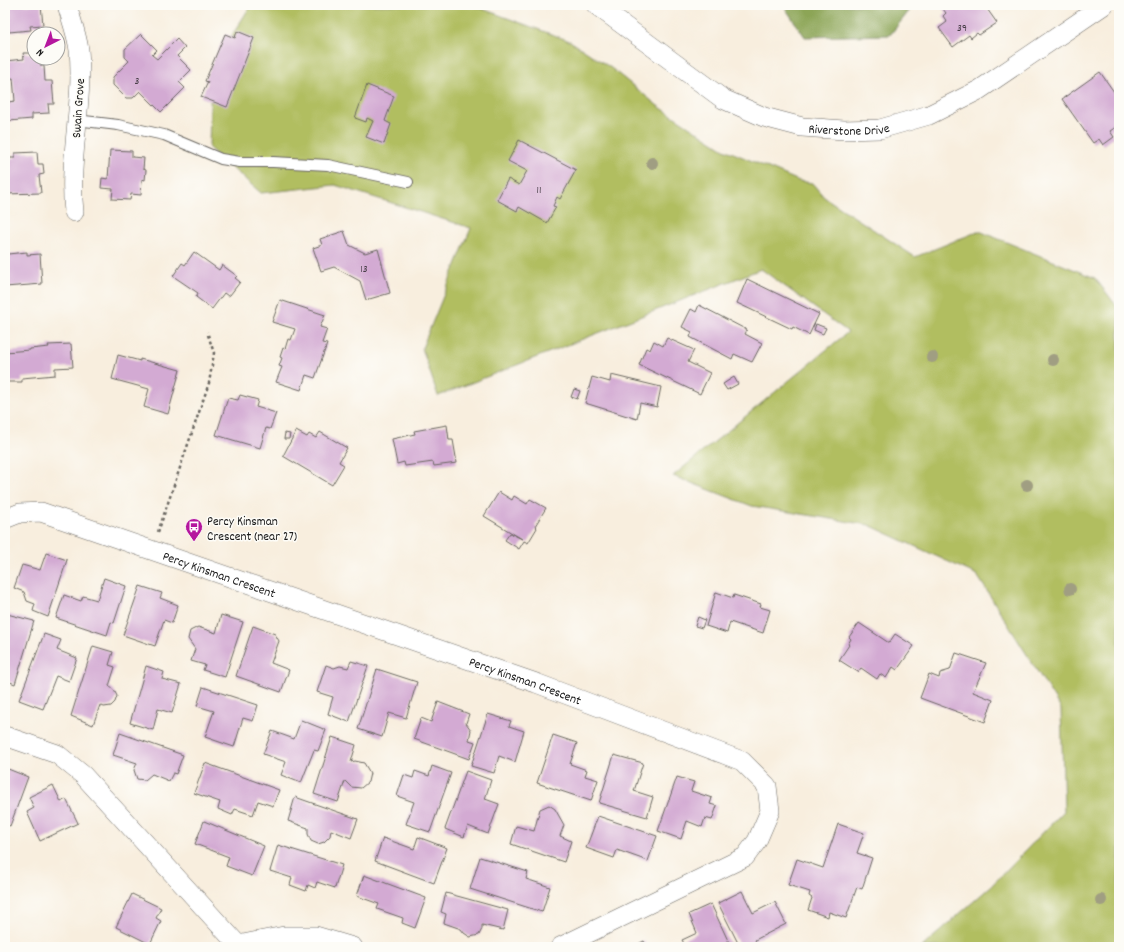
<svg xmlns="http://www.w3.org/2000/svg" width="1124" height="952" font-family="Dekko,sans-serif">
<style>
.green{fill:#b1be60;stroke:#666d3e}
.forest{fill:#8ca556;stroke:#546039}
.building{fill:#d3aad3}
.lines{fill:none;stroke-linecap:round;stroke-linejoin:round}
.service-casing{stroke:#696660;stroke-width:12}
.minor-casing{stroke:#696660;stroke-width:20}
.path{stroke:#696660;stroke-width:2.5;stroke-dasharray:3 3;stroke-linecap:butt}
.service{stroke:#fff;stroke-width:10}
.minor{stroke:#fff;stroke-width:19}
.tree{fill:#a09e82}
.labels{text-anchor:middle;stroke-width:3;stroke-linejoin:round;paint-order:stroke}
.number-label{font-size:11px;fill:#4a404a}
.street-label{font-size:13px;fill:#1c1c1c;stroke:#fdfcf7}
.poi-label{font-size:13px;fill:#1c1c1c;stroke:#fdfcf7;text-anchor:start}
</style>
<rect width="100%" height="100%" fill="#fdfcf7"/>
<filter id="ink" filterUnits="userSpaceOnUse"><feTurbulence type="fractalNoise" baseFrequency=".025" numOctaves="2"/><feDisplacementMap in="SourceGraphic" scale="8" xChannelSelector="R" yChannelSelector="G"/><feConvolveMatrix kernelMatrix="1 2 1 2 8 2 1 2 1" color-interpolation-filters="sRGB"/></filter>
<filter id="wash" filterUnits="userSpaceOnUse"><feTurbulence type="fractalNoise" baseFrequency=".012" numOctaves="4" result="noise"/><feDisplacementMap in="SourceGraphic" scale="16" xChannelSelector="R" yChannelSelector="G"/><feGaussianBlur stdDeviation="0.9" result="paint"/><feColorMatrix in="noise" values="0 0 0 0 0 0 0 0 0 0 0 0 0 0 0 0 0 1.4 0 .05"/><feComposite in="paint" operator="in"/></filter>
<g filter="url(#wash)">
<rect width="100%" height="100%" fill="#f8eede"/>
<path class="green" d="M251,5H472L570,41L611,68L658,106L724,149L799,181L812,183L824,197L915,257L979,231L1095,278L1119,309V947H922L991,886L1064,811L1061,709L977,575L869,525L752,506L673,476L848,332L761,269L438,396L422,348L471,228L335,185L261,193L209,148L211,69Z"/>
<path class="forest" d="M783,5H914L890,35L805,37Z"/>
<g id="blocks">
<path class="building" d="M6,5H41L43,25L30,26L31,30L9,32Z
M940,5H981L983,7L985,6L997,23L979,35L977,33L971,38L969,35L953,47L939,28L947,22L943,16L946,13Z
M237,31L254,38L227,107L201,97L208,82L205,81L225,34L235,38Z
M141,34L157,50L152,55L157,59L177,39L185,48L177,56L191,70L179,82L185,88L161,112L140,91L133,98H126L113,85V77L129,61L125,57V49Z
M23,53H34V58H40L41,66H44L45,81H52L54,104H48L49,113L32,114V119L9,121L8,102L15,101L13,78L5,79V61L24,59Z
M1100,72L1119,99V125L1110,131L1114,137L1103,145L1099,139L1093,143L1062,99Z
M367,85L394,96L385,121L391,124L384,144L366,137L373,121L367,118L366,122L355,118Z
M519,140L576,170L560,199L557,197L553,206L556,207L547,223L519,207L517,211L497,200L508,179L519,185L527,171L508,161Z
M110,150L132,151V157L144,158L143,169L146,170L145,180L142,179L141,195L131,194L130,200L112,199L113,189L101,188L102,178L108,179Z
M37,152L38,164H43L44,174L39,175L41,193L5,194V158H15V153Z
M344,231L349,245L365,253L378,249L390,293L366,300L360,281L334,267L321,271L313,248L322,245L320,239Z
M7,252L8,254L27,252V255L40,254L42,284L5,287V253Z
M194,252L219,270L222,265L237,276L235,278L240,282L230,295L228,296L224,293L212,309L196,297L198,293L173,276L182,263L185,265Z
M747,279L819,314L809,335L793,327L792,329L737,303Z
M280,300L325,315L320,327L327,329L322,343L327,344L315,378L306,375L301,390L276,382L282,367L279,366L282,358L280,357L283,348L285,349L288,339L291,340L295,329L272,322Z
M699,305L747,330L745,334L762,343L752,362L734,354L732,359L690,337L692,332L682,327L691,309L696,312Z
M816,324L826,328L823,334L814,330Z
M667,338L694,350L688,362L710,373L700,394L639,365L646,348L650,350L654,341L663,346Z
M71,344L73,367L55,368V375L22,378V382H5V352L30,350V349L49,347L48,345Z
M118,355L140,361V359L180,370L168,414L144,407L149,389L112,379Z
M611,375L661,387L657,407L640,403L637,419L585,403L592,377L610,382Z
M734,377L738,384L727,390L723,384Z
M574,389L580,391L577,399L571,397Z
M240,395L258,400L256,407L276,413L270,429L266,428L260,448L216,435L228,398L238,400Z
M447,425L449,440H453L457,463L434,466L433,462L405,466L404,462L397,464L392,439L415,434L414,431Z
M296,431L307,437L309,434L316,438L320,432L347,448L339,462L344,465L332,485L283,456Z
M285,433L290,434L289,439H284Z
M499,492L512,500L514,496L527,504L530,499L546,508L535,526L537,528L528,543L524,541L519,549L505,540L510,533L522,539L484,516Z
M46,553L67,560L48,617L33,611L35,604L27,601L24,592L14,588L22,565L40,570Z
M104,578L126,586L114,623L111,622L107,635L56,618L64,595L81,601L83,596L97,600Z
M140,586L162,593L160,598L178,605L172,623L164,620L155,646L123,635Z
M716,592L733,598L734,595L761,604L760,607L770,610L763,633L730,622L727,633L706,626Z
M7,614L34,621L15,684L5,680V622Z
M221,615L243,622L225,677L203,670L205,665L191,661L195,649L188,639L190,631L198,627L216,633Z
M698,617L705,620L702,628L695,626Z
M859,623L889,643L895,634L914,646L897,670L893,667L886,678L880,674L877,679L861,668L858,672L839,660L849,645L848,644L851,639L849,637Z
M253,626L275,634L279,641L271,663L289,670L281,692L236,676Z
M44,634L61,640L57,650L77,658L69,681L56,676L43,709L19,700Z
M93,646L113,652L109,665L115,667L109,686L114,690L117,696L115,702L111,706L104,707L100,705L93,725L71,716Z
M956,653L986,663L973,692L993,700L985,722L920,698L929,674L939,678L940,673L950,670Z
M351,661L368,666L349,722L328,714L333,697L317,692L326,665L334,668L340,666L348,668Z
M146,666L164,672L162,679L181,684L172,713L158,709L153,730L130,723Z
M377,669L417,682L406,718L389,713L382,737L358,729Z
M203,687L258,705L253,721L243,718L234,747L205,737L214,711L197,706Z
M438,702L469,714L466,723L471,730L469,740L475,742L469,759L414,739L421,718L431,722Z
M488,714L511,721L509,726L524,731L515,762L499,756L494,773L471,766Z
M301,720L326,730L318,751L314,750L301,783L281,775L286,762L263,754L272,731L294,739Z
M120,733L183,755L176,774L173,773L169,781L152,774L145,780L137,779L134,770L137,763L113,755Z
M553,735L577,743L570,764L587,770L585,776L598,780L591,801L537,783Z
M332,737L356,745L351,762L355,761L364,763L370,773L368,782L361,788L351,787L345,781L338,802L314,794Z
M614,755L643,763L634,791L653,797L647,817L599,803Z
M205,763L279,790L273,806L258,801L253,815L235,809L232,815L218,809L220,802L194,793Z
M432,766L451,773L430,832L406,824L414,802L397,796L404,775L413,778L415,771L429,776Z
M8,769L28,777L10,826L5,824V776Z
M466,771L491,780L485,799L499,804L488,834L468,826L464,837L445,829Z
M677,777L694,782L691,791L712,798L710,804L717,806L712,820L705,818L702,827L687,821L681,839L658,831Z
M53,785L61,802L66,799L78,823L40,841L27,812L34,808L29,797Z
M295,797L358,819L351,838L331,830L330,836L324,842L318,844L311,841L308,834V828L288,821Z
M549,805L555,809L564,825L560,836L571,841L564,862L511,844L516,826L534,831L540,809Z
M598,816L657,836L648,861L617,850L614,858L586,848Z
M204,821L264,846L252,876L226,866L229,857L195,844Z
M838,824L864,833L857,853L872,858L862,889L857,887L846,918L829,912L828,917L808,910L812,898L809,896L810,892L788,885L797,859L823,868Z
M418,837L447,848L434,883L375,861L383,838L414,849Z
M278,845L342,865L335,888L317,882L315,888L308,885L306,891L290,885L292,878L270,871Z
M480,857L528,872L526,879L550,887L542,912L470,889Z
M364,875L426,898L415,928L402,923L403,918L377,909L379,904L357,896Z
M742,891L753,913L775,902L786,924L755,940L759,947H740L718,903Z
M446,893L508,910L503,930L482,925V929L479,935L470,937L464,933L461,929L444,923L446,914L441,912Z
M132,894L161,908L156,918L161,921L150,944L116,927Z
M711,904L731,947H686L682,940L697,933L689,914Z
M644,941L647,947H632Z"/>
</g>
</g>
<g filter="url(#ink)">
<use href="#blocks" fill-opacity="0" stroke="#696660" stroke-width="1"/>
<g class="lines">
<defs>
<path id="service" d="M76,120L118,125L164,135L221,159L240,162H273L328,165L408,182"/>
<g id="minor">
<path d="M67,5C71,19 77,35 79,50C84,104 68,158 74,212"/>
<path id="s1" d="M596,5L723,99L764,117L802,127L844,130L880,129L929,115L979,90L1104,5"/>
<path id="s2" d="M5,519L20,513L41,512L536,683L742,761L767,786L770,811L757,841L745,857L560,947"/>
<path d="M5,736L57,754L83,775L238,945"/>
<path d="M238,945L284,936H316L353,947"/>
</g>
</defs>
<use href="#service" class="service-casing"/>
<use href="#minor" class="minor-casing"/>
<path class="path" d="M158,532L209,383L214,353L207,332"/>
<use href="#service" class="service"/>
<use href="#minor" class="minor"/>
</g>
<g class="tree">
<circle cx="652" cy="163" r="6"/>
<circle cx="932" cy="357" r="6"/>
<circle cx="1053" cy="360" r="6"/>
<circle cx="1027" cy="485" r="6"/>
<circle cx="1070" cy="589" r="6"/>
<circle cx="1101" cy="900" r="6"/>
</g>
</g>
<defs>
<symbol id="bus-pin" viewBox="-11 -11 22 30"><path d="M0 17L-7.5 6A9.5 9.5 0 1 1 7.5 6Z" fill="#b5179e" stroke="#fdfcf7"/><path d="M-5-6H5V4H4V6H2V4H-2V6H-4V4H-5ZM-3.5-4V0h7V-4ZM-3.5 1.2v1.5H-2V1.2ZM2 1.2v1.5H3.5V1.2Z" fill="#fff"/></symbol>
</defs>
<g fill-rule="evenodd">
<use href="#bus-pin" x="184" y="517" width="20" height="27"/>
</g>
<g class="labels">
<g class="number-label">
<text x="962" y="31">39</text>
<text x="137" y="84">3</text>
<text x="539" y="193">11</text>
<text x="364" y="272">13</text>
</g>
<g class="street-label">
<text transform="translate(77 108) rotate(-86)" y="5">Swain Grove</text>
<text dy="5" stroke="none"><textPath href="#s1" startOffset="289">Riverstone Drive</textPath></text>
<text dy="5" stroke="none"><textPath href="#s2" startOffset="226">Percy Kinsman Crescent</textPath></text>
<text dy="5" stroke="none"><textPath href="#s2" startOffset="550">Percy Kinsman Crescent</textPath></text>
</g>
<g class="poi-label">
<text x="207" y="525">Percy Kinsman<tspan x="207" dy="15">Crescent (near 27)</tspan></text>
</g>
</g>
<rect width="1124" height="952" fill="none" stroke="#fdfcf7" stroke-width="20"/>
<g transform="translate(46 46) rotate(222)"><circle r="19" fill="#fdfcf7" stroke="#a3a29f"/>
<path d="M0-3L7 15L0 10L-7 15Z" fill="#b5179e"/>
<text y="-6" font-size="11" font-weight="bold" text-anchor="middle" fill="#1c1c1c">N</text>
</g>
</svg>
